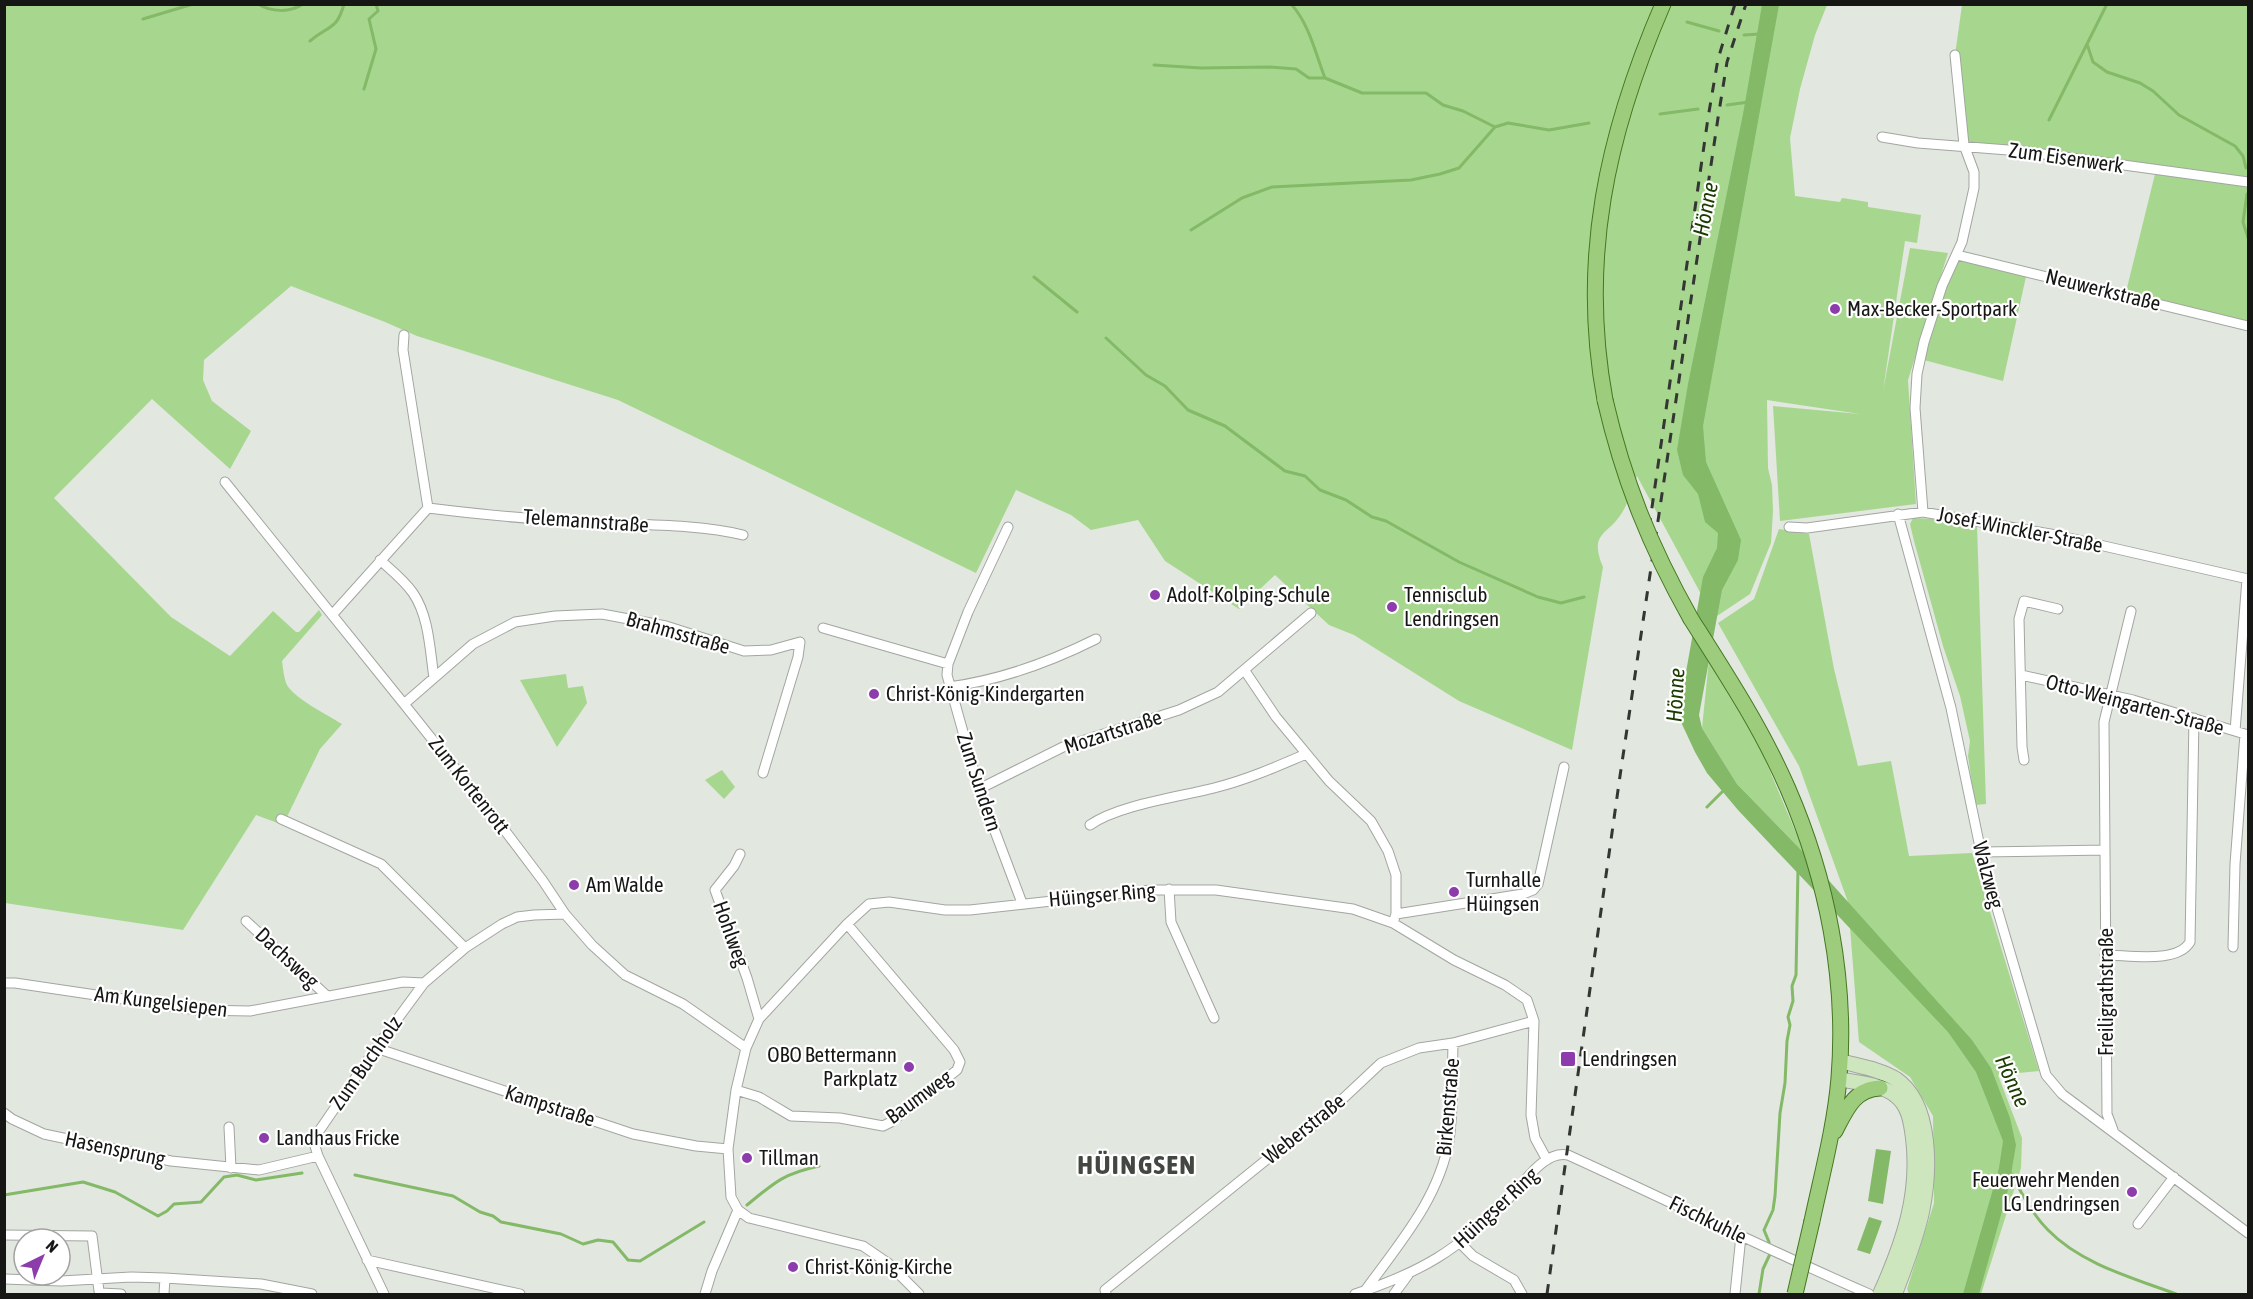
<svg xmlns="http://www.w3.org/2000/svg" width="2253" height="1299" font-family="'Asap Condensed',sans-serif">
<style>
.green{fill:#a7d78e}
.water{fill:#83b967}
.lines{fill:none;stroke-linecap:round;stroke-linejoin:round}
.stream{stroke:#83b967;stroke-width:3}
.street-casing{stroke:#a2a6a0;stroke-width:11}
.secondary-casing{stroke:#a2a6a0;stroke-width:16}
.primary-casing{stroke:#447720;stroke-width:17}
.street{stroke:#fff;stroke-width:9}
.secondary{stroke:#cee6be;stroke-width:14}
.primary{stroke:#9ecc7d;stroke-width:15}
.rail{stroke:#343633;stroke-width:3;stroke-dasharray:10 10;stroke-linecap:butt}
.primary-bridge-casing{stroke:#447720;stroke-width:17;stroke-linecap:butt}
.primary-bridge{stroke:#9ecc7d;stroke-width:15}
.poi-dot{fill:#8d3cab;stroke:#fff;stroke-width:2}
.labels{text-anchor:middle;stroke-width:4.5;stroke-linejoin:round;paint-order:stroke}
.street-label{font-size:21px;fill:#161715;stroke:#fff}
.poi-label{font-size:21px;fill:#161715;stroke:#fff;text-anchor:start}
.water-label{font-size:22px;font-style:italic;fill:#1a3c00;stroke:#fff}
.district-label{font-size:27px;font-weight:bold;letter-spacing:1.5px;fill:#434742;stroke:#fff}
</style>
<rect width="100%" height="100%" fill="#e2e7e0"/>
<path class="green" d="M4,5H1827L1815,35L1800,89L1790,138L1795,196L1840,202L1842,198L1868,202V207L1921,215L1917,243L1905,241L1883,391L1910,248L1948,253L1908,380L1916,504L1780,521L1773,406L1860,414L1767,400L1768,468L1772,485L1773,511L1771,543L1750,594L1714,618L1637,476C1632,487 1629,501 1623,511C1609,536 1588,531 1603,567L1572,750L1459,701L1354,635L1329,625L1275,575L1239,609L1165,561L1138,520L1091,530L1071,515L1016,490L976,573L618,400L417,336L385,322L291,286L204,360L203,380L212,401L251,431L230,469L152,399L54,498L171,617L230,656L273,611L296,632H299L319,610L322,615L282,661C283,668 284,679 287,685C294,698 329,716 342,724L320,749L283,825L256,815L183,930L5,903Z
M1962,5H2248V326L2125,296L2156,170L1964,145L1950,61L1955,55Z
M1957,255L2027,272L2003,381L1920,359Z
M1913,518L1936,519L1977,525L1986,804L1975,805L1968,756L1970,741L1960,696L1943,646L1914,541L1910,524Z
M1779,529L1809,534L1834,669L1858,766L1891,761L1909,856L1972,853L2039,1071L1998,1075L2022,1138L2021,1168L1981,1294H1909L1907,1289L1934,1203L1933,1116L1910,1077L1859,1042L1848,902L1799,766L1718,623L1754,599Z
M1709,660L1761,750L1805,854L1737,784L1702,728Z
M566,674L568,688L583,686L587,703L557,747L520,680Z
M722,770L735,787L724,799L705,780Z"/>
<path class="water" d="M1762,5H1779L1703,426L1706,462L1741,540L1738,560L1722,590L1699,715L1702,728L1737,784L1805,854L1927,990L1972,1040L1991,1068L2010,1118L2016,1145L2009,1186L1979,1294H1963L1999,1168L2003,1141L1976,1072L1948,1032L1738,810L1707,773L1695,752L1681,722L1686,672L1703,577L1717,548L1718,533L1705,522L1698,494L1683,475L1677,450L1688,384L1743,114Z
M1876,1149L1891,1151L1883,1204L1868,1201Z
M1869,1217L1882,1221L1870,1254L1857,1250Z"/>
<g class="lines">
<path class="stream" d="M258,4C271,12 290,13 303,4
M338,4H341
M1291,4C1309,23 1316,55 1325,78
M143,19L193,4
M1687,22L1719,31
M1744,35L1760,34
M310,41C329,25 337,30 344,4
M2087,44L2093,62L2107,72L2140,83L2153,91L2179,115L2235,146L2243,156L2246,168
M1154,65L1201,68L1269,67L1296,69L1309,78H1325L1362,93H1426L1443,105L1463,111L1495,127L1508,123L1549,130L1589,123
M364,89L376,49L369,19L378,11L376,4
M1727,105L1749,102
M1660,114L1698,109
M2049,120L2107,4
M2247,194L2243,222L2248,238
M1191,230L1242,198L1272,187L1411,180L1440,174L1459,168L1495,127
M1034,277L1077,312
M1106,338L1146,375L1165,386L1188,410L1225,426L1285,471L1305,476L1320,490L1346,500L1372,517L1386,521L1459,562L1538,597L1561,603L1584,597
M1707,807L1725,789
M2010,1172C2021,1192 2032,1214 2048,1230C2081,1264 2133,1278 2176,1294
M355,1175L453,1196L480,1212L493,1216L501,1222L561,1234L583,1244L598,1240L613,1242L628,1260L640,1261L704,1222
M4,1195L83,1182L115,1192L158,1216L167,1211L174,1204L201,1202L224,1177L237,1175L256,1180L302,1173
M747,1205C775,1182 783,1174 819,1166
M1759,1294L1763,1269L1770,1254L1769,1242L1764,1230L1773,1210L1775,1196L1780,1113L1785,1083L1787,1041L1790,1025L1788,1017L1793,1001L1792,986L1796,975L1798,868"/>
<defs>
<path id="street" d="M1882,137L1918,143L2021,151L2248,182
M1957,255L2248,326
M225,482L404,704L506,832L543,881L565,914L592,945L625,975L683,1004L746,1048
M428,508C484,515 541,520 597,523C641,525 700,524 743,535
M1923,512L1915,408L1917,374L1924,342L1942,286L1962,242L1974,188V172L1964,145L1955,55
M1898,514L1951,708L1982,857L2046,1075L2062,1094L2248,1233
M1008,527L968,612L948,664L947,675L979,789L1022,903
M1789,527L1807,528L1923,512L2056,535L2248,579
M380,560C391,570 404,580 413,593C429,616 430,651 434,678
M332,615L428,508L403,350L404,335
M823,628L948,664
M1245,671L1276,717L1329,781L1371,821L1388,851L1396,875V914L1393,923
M2021,675L2133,700L2248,735
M949,687C1000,680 1050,662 1096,639
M404,704L473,644L515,622L555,616L602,614L666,626L744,651L771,650L800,642L798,657L763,773
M2235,731L2247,579
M2024,760L2022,747L2019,619L2024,601L2058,609
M979,789L1063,747L1179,710L1218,692L1311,613
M281,819L381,864L465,948
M1090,825C1118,805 1179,797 1214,788C1246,780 1276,767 1306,754
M1981,852L2105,850
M740,854L734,866L715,890L747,978L759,1019
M1169,889L1171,922L1214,1018
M1396,914L1523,894L1533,890L1538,884L1564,767
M246,921L327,996
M2233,947L2235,864L2245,734
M2105,955C2129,955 2177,964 2190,942L2194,718
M4,983H15L197,1010L250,1011L403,982L424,983
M376,1048L633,1134L696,1146L728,1149
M736,1090L759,1097L791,1116L840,1118L883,1126L891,1122L957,1070L960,1062L954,1050L847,924
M4,1113L12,1119L44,1134L171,1161L259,1170L318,1156
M229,1127L231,1168
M2113,1130L2107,1114L2104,722L2131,611
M2138,1224L2174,1177
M4,1235L92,1236L99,1291L101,1293L121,1294
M1460,1243L1473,1256L1514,1280L1522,1294
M367,1260L520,1294
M4,1279L61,1281L131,1277L165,1278L261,1284L312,1294
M1364,1292C1398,1245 1439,1199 1449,1140C1454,1108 1452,1074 1453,1043
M164,1294L165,1278
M384,1294L318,1156L315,1146L319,1131L376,1048L424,983L465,948L502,924L517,917L534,915L565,914
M705,1294L712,1271L738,1210
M919,1294L888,1263L863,1246L749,1218L738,1210L731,1197L728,1149L736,1090L746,1048L759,1019L847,924L869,904L889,902L945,910H970L1151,890H1216L1353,909L1393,923L1454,960L1505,985L1527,1000L1534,1021L1531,1115L1535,1138L1547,1160
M1106,1294L1105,1290L1281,1148L1317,1123L1381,1063L1419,1048L1453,1043L1534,1021
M1355,1294C1422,1272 1458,1250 1507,1200C1523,1185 1543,1150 1568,1155C1669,1201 1768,1250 1869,1294
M1394,1294L1408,1275
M1735,1294L1741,1236"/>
<path id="secondary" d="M1840,1061C1858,1066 1880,1069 1896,1079C1933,1104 1930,1173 1922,1212C1916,1240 1905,1267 1895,1294
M1839,1079C1857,1083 1882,1084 1896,1096C1909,1106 1911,1123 1913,1138C1920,1195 1903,1243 1880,1294"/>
<path id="primary" d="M1605,400C1579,259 1607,134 1663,4
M1691,619C1726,674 1762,729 1788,789C1827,879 1847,979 1839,1078C1835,1126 1822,1174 1812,1221
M1835,1131C1846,1110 1854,1089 1880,1088"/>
</defs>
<use href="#street" class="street-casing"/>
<use href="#secondary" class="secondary-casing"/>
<use href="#primary" class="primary-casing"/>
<use href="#street" class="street"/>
<use href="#secondary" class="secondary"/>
<use href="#primary" class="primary"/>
<path class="rail" d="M1649,528L1708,118L1718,59L1735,4
M1547,1294L1620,776L1718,118L1727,62L1746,4"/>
<defs>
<path id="primary-bridge" d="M1605,400C1624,482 1650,546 1691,619
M1795,1294L1812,1221"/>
</defs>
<use href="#primary-bridge" class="primary-bridge-casing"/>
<use href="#primary-bridge" class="primary-bridge"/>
</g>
<g class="poi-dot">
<circle cx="1835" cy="309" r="6"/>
<circle cx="1155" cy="595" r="6"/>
<circle cx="1392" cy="607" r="6"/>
<circle cx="874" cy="694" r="6"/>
<circle cx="574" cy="885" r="6"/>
<circle cx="1454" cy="892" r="6"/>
<rect x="1560" y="1051" width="16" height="16" rx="3"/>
<circle cx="909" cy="1067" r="6"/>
<circle cx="264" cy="1138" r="6"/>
<circle cx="747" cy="1158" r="6"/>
<circle cx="2132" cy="1192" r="6"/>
<circle cx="793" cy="1267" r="6"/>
</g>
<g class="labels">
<g class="street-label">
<text transform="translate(2066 158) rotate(8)" y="7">Zum Eisenwerk</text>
<text transform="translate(2103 290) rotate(14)" y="7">Neuwerkstraße</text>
<text transform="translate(586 521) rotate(4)" y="7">Telemannstraße</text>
<text transform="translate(2020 530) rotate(11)" y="7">Josef-Winckler-Straße</text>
<text transform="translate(678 633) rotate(16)" y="7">Brahmsstraße</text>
<text transform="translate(2135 705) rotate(15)" y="7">Otto-Weingarten-Straße</text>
<text transform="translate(1113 732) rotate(-18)" y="7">Mozartstraße</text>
<text transform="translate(979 782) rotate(72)" y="7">Zum Sundern</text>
<text transform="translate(469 785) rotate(52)" y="7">Zum Kortenrott</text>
<text transform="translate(1988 875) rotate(75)" y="7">Walzweg</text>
<text transform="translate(1102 895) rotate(-5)" y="7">Hüingser Ring</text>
<text transform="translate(731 934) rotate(70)" y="7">Hohlweg</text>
<text transform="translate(287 958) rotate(43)" y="7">Dachsweg</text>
<text transform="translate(2106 992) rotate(-90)" y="7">Freiligrathstraße</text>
<text transform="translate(161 1002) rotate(7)" y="7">Am Kungelsiepen</text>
<text transform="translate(366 1063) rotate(-55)" y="7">Zum Buchholz</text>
<text transform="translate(919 1097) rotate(-36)" y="7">Baumweg</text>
<text transform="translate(550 1106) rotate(18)" y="7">Kampstraße</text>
<text transform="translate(1448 1107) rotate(-85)" y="7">Birkenstraße</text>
<text transform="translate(1304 1129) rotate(-39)" y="7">Weberstraße</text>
<text transform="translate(115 1149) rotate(12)" y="7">Hasensprung</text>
<text transform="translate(1496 1208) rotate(-43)" y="7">Hüingser Ring</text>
<text transform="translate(1708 1220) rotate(26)" y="7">Fischkuhle</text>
</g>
<g class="poi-label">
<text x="1847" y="316">Max-Becker-Sportpark</text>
<text x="1167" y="602">Adolf-Kolping-Schule</text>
<text x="1404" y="602">Tennisclub<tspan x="1404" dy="24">Lendringsen</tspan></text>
<text x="886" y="701">Christ-König-Kindergarten</text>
<text x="1466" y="887">Turnhalle<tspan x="1466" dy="24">Hüingsen</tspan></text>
<text x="586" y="892">Am Walde</text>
<text x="897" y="1062" text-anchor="end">OBO Bettermann<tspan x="897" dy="24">Parkplatz</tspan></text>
<text x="1582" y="1066">Lendringsen</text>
<text x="276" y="1145">Landhaus Fricke</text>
<text x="759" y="1165">Tillman</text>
<text x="2120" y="1187" text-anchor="end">Feuerwehr Menden<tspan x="2120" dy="24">LG Lendringsen</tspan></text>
<text x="805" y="1274">Christ-König-Kirche</text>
</g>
<g class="water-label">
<text transform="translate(1705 209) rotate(-79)" y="8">Hönne</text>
<text transform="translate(1675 695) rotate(-87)" y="8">Hönne</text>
<text transform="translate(2013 1081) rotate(66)" y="8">Hönne</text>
</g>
<g class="district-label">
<text x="1137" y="1174">HÜINGSEN</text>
</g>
</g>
<rect width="2253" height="1299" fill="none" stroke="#161715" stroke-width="12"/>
<g transform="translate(42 1257) rotate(43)"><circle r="28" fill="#ffffff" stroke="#a2a2a1" stroke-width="1.5"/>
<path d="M0-4.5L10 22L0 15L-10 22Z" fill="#8d3cab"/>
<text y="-9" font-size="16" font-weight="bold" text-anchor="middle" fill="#161715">N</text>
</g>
</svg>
